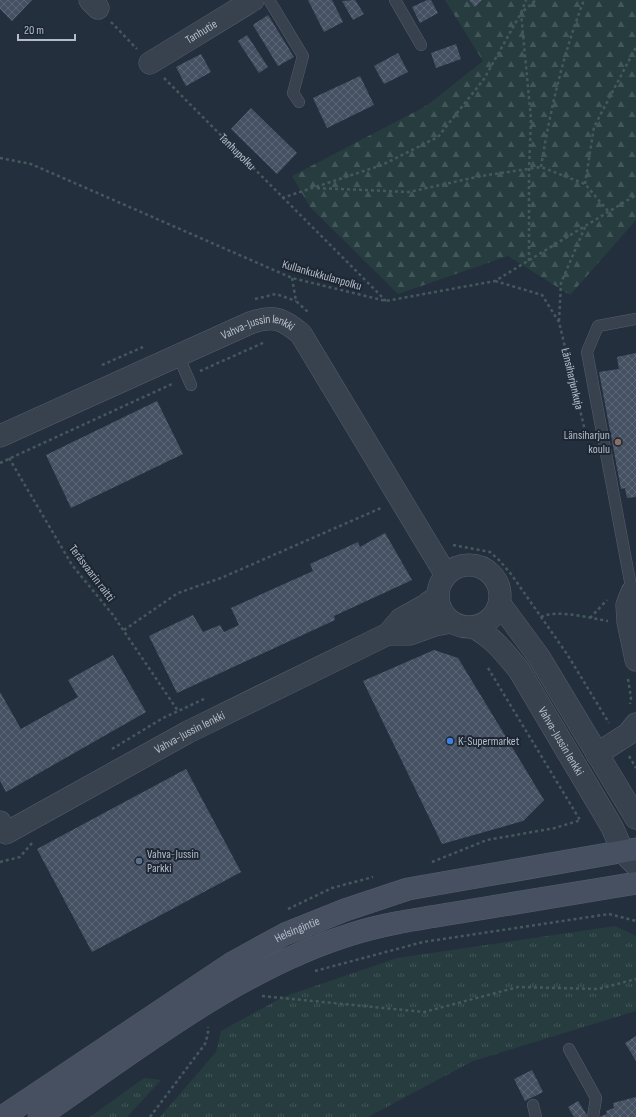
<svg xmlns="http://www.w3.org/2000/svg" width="636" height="1117" font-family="'Sofia Sans Condensed',sans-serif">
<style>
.grass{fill:url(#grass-tufts)}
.forest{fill:url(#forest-firs)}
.building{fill:url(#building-cross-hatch)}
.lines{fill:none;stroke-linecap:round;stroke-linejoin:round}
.service-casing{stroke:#565f6c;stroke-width:12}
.minor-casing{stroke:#565f6c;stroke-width:23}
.secondary-casing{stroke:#565f6c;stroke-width:23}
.path{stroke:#44595c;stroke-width:2.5;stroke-dasharray:3 3;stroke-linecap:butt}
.service{stroke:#38414e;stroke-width:11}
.minor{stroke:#38414e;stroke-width:22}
.secondary{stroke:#465061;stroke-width:22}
.education-dot{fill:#8d6e63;stroke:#1d2633;stroke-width:1.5}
.shop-dot{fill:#3f7fe0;stroke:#1d2633;stroke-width:1.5}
.service-dot{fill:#5c6f8a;stroke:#1d2633;stroke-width:1.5}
.labels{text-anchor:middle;stroke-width:4;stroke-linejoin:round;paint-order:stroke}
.street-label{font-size:12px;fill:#b4bcc9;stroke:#1d2633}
.poi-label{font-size:12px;fill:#b4bcc9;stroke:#1d2633;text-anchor:start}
</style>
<defs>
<pattern id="grass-tufts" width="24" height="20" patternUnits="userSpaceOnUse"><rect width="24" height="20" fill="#263c3f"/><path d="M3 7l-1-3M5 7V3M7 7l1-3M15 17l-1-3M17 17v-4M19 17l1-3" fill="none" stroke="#435659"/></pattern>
<pattern id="forest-firs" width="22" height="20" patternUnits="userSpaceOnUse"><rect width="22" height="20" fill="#263c3f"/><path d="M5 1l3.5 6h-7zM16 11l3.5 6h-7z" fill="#435659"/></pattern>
<pattern id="building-cross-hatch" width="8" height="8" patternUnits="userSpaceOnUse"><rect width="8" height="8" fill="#455162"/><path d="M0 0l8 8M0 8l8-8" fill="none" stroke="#5d6877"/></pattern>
</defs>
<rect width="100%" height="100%" fill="#242f3e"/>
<path class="grass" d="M615,926L636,936V1011L473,1061L368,1117H160L216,1052L221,1031L283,997L397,958Z
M144,1078L161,1080L127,1117H90Z"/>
<path class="forest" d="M445,0H636V220L570,295L508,256L398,294L310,207L292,176L426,106L483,61Z"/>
<path class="building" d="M0,0H32L12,21L0,9Z
M308,0H332L343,22L324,32Z
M355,0L364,14L353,20L342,1Z
M427,0H431L438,13L420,23L412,7Z
M469,0H482L475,7Z
M268,15L294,57L278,66L253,25Z
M247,35L268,67L259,73L238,41Z
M456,44L461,59L436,68L431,53Z
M398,53L408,72L384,84L374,66Z
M201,54L211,72L186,86L176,67Z
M360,76L374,105L327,128L313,98Z
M251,108L297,153L277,174L231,129Z
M636,353V497L627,498L625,488L621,489L599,372L619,369L617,357Z
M157,401L183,454L71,508L46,455Z
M385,533L412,580L334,616L335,620L177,693L149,636L193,615L203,632L220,625L224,632L239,625L231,608L313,571L310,564L358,542L360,547Z
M434,650L458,658L544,800L523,821L442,844L363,681Z
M113,655L146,712L6,792L0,781V692L21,729L78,697L68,680Z
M186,769L241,872L92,952L37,849Z
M636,1036V1061L625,1043Z
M532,1070L543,1092L525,1101L514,1079Z
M636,1097V1117H599L607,1114L606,1111L614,1108L613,1103Z
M578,1101L588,1117H574L568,1107Z"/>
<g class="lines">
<defs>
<path id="service" d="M269,0L303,56L293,93L299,102
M395,0L421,45
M178,355L191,385
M635,591L632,592L587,352L598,326L636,319
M569,1049L596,1098L593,1117
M533,1105L536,1117"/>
<g id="minor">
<path d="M90,0L98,8"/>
<path id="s3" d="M150,63L253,0"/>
<path id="s4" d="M0,436L250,323C274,315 282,318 301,334L446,575"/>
<circle cx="469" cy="596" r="31"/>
<path d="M632,592L627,605L628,622L636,660"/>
<path d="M500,604L539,657L636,818"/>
<path id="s5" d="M473,627C494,638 504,652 519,670L612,827L623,852L636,865"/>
<path d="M388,634H410L435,625L451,622"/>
<path d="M597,754L628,734L636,724"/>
<path id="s6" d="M0,822L6,833L188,732L388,634L401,619L426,605L438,596"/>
</g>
<g id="secondary">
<path id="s7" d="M2,1117L232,963L285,934L345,910L408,889L636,849"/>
<path d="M39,1117C137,1050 238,969 352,934C387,923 425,918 461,912C520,902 578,893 636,883"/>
</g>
</defs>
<use href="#service" class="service-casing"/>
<use href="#minor" class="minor-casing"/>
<use href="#secondary" class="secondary-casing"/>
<g class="path">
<path d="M111,22L137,49"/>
<path id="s1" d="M164,78L386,301"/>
<path d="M0,158L31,164L292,278L386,301L495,281L636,195"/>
<path d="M541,167C550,111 563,54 584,0"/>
<path d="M585,184L594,127L636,47"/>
<path d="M317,188L409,192L481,176L541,167L585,184L608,211"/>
<path d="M282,198L382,165L438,137L484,79L521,13L526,0"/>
<path d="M529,261V169L531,119L521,13L536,0"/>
<path d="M292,278L296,301L309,313"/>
<path id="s2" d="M495,281L542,295L559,322L586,435"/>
<path d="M255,299L276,294L296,301"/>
<path d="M559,321L561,283L585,227"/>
<path d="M102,365L143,347"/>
<path d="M200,371L265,342"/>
<path d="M9,458L72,565L113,615L178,711"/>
<path d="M0,463L174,383"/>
<path d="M453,545L490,552L499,560L511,574L567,654L609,723"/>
<path d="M541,617C557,609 590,618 608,621"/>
<path d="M590,618L607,600"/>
<path d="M124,630L178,593L221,578L381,508"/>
<path d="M488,668L580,820"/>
<path d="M628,679L631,698L630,704"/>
<path d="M112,749L163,718L204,699"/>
<path d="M629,756L636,768"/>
<path d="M0,862L20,857L32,843"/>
<path d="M432,862L487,840L555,828L581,820"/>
<path d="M288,909L332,888L373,877"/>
<path d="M315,971L423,942L609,914L636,921"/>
<path d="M262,996L424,1012L518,987L598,989L636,979"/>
<path d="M150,1117L205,1044L208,1034V1027"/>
</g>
<use href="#service" class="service"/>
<use href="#minor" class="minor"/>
<use href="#secondary" class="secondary"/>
</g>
<circle class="education-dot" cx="618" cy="442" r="4"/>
<circle class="shop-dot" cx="450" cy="741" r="4"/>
<circle class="service-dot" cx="139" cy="861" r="4"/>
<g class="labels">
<g class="street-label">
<text dy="4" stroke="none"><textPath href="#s3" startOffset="60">Tanhutie</textPath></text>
<text dy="4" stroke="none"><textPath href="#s1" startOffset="104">Tanhupolku</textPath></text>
<text transform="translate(322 275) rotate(16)" y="4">Kullankukkulanpolku</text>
<text dy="4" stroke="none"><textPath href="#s4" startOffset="282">Vahva-Jussin lenkki</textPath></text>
<text dy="4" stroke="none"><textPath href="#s2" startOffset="139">Länsiharjunkuja</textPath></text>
<text transform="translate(92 573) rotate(53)" y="4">Teräsvaarin raitti</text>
<text dy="4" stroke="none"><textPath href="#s6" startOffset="222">Vahva-Jussin lenkki</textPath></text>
<text dy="4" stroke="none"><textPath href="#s5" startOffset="146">Vahva-Jussin lenkki</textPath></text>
<text dy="4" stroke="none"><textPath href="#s7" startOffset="350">Helsingintie</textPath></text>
</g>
<g class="poi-label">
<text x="610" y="439" text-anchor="end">Länsiharjun<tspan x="610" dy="14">koulu</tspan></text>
<text x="458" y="745">K-Supermarket</text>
<text x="147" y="858">Vahva-Jussin<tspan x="147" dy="14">Parkki</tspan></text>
</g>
</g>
<path d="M18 34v6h57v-6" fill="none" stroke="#b4bcc9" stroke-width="2"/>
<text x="24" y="34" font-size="12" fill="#b4bcc9" stroke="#1d2633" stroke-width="3" paint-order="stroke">20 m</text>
</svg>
